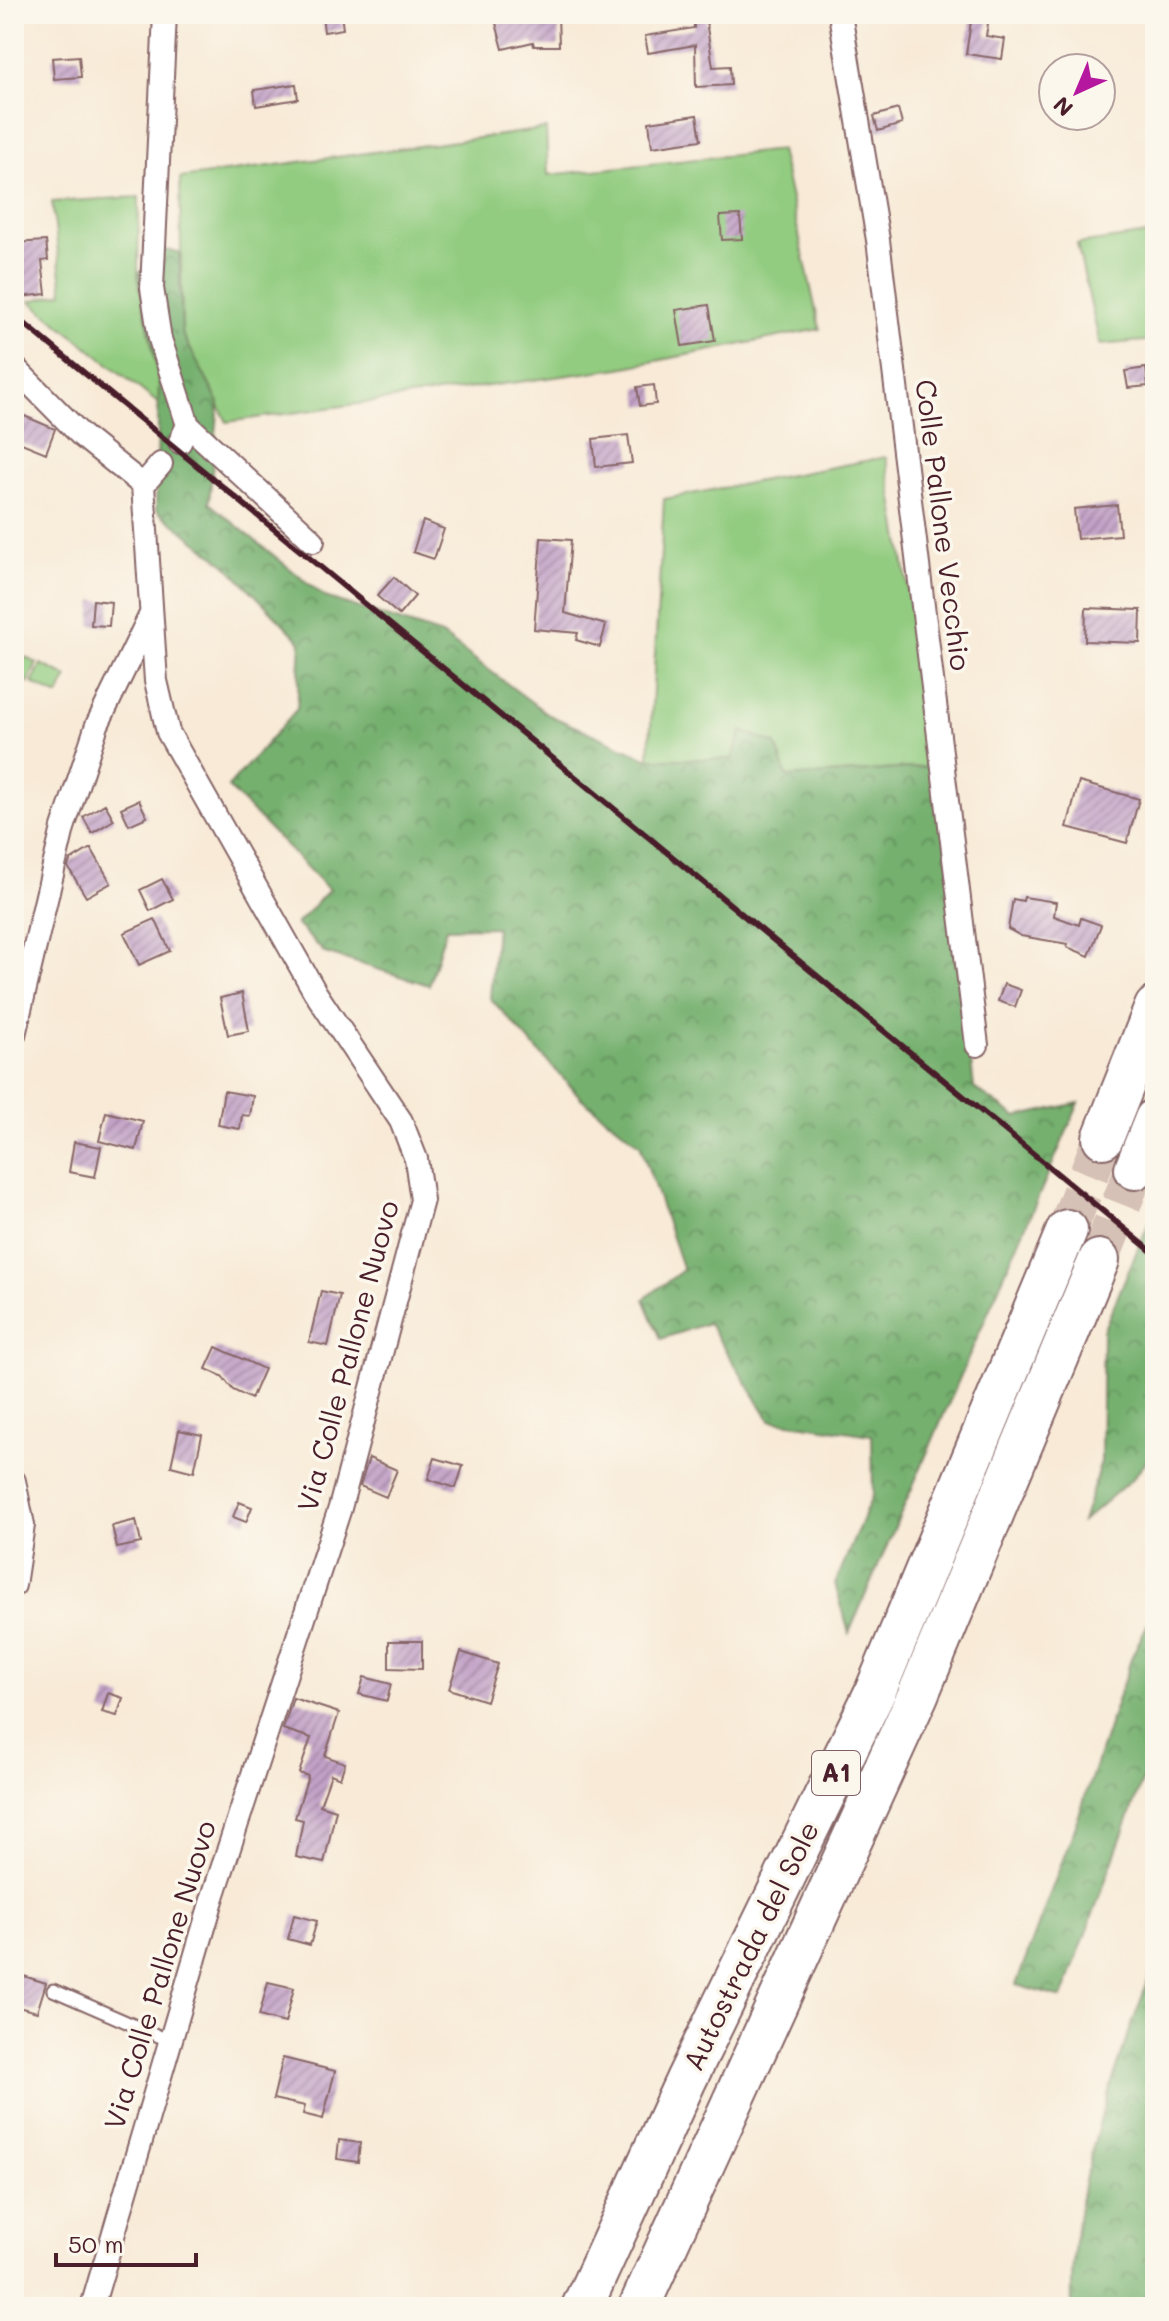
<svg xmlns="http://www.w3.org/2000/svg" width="1169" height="2321" font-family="Mali,sans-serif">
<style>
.green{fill:#92cc80;stroke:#6e7656;stroke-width:2}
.forest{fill:url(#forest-crowns);stroke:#60684c;stroke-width:2}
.building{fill:url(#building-hatch)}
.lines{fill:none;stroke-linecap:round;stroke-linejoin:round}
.highway-tunnel{stroke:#d5c1b5;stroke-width:40;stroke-dasharray:40 20;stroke-linecap:butt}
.lane-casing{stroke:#876667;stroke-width:15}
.street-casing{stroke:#876667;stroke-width:26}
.highway-casing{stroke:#876667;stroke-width:44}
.lane{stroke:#fff;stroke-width:11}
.street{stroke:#fff;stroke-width:22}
.highway{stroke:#fff;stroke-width:40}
.rail{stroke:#4a1f2b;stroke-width:6}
.labels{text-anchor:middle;stroke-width:7;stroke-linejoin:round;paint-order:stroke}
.shield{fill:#fbf7ec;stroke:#7f6065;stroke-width:2}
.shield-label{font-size:26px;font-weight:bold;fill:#4a1f2b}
.street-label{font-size:28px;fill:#4a1f2b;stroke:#fbf7ec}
</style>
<defs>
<pattern id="forest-crowns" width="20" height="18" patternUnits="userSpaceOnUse" patternTransform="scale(2)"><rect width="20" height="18" fill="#75b06e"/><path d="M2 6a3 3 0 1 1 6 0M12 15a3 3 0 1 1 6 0" fill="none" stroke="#628f5b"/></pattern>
<pattern id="building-hatch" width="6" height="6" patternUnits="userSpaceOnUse" patternTransform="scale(2)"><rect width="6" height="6" fill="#c2a2c7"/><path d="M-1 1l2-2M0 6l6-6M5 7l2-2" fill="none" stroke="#a083a2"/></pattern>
</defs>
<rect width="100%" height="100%" fill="#fbf7ec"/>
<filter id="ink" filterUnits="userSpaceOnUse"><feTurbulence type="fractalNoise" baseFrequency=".0125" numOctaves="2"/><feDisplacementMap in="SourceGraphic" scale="16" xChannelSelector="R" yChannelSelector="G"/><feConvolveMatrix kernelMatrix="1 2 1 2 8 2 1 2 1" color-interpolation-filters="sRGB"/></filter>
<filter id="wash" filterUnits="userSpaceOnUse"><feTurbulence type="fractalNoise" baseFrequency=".006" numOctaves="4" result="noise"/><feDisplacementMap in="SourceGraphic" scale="32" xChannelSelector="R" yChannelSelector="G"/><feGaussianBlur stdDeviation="1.8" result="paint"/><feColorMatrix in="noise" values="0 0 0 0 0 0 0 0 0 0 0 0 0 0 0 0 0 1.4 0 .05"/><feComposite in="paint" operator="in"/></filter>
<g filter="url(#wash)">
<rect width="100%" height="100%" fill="#f8ead7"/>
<path class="green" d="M546,129L548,175L780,150L820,329L620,368L227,422L182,333L180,178Z
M139,197L138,275L159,379V404L30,301L63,293L52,202Z
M1155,233V340L1100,345L1077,244Z
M886,457L938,766L787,777L732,759H649L664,499Z
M14,652L37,663L28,683L14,676Z
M41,664L68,677L58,696L32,683Z"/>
<path class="forest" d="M160,249L179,252L182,333L219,403L209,503L325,597L442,635L549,715L649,759H732L742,731L776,744L787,777L938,766L974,1088L1016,1117L1079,1103L849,1633L835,1584L873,1494L872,1435L770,1420L708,1323L661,1339L644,1299L683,1270L640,1144L582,1099L490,998L496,927L446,928L429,985L325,953L296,924L329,890L228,787L297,709L301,642L226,565L156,510L159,379L138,275Z
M1155,1208V1450L1133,1478L1082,1522L1101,1462L1103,1331Z
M1155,1609V1746L1062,1998L1016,1985L1075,1827L1132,1656Z
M1155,1963V2307H1072C1068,2195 1115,2067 1155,1963Z"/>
<g id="blocks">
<path class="building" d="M322,14H341L343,29L324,32Z
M534,14H558L559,46H534L533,42L503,49L496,23Z
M694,14H705L713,67L730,66L731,85L696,87L695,45L648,53L645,36L694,28Z
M972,15L989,17L986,36L1005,39L1002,59L966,54Z
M79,56L81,77L54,79L52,58Z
M296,84L298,99L256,106L254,90Z
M898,109L902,124L878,131L874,116Z
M697,115L701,140L652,147L649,122Z
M740,215L742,239L722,240L720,216Z
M46,241L48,260L42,261L46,294L20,297L14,269V243Z
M709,305L715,341L682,346L676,310Z
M1146,368L1148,386L1128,388L1125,371Z
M654,385L656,404L640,406L637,387Z
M22,415L55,429L46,453L14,440Z
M628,435L632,463L596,467L593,439Z
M1117,505L1120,535L1077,539L1074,509Z
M423,521L444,529L434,559L413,552Z
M541,538L571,540L565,613L606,625L600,647L576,640L578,633L534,629Z
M394,577L415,596L399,615L377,596Z
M93,600L111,602L109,626L91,625Z
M1086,608L1141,610L1140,643L1085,641Z
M1079,782L1139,799L1127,843L1067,827Z
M139,800L147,817L129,825L121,808Z
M105,804L114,820L92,833L83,817Z
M91,848L111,883L86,897L68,867L70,861Z
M162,879L173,899L150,911L140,890Z
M1024,897L1056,902L1054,916L1079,925L1081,918L1101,925L1089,956L1067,947L1068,944L1021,936L1008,929L1013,899L1023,901Z
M155,919L170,951L139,965L124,933Z
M1004,984L1021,990L1015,1007L998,1001Z
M242,993L249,1031L228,1035L220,998Z
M224,1091L253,1096L250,1116L242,1115L240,1129L218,1125Z
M106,1112L143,1121L136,1150L99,1141Z
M74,1142L101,1147L95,1177L69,1172Z
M321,1291L340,1295L328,1346L309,1342Z
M216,1347L264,1369L251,1399L233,1390L222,1376L206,1369Z
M179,1430L202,1435L194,1472L171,1466Z
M369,1458L397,1470L386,1497L360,1486Z
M435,1458L463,1466L456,1488L428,1479Z
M239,1502L252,1507L246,1522L233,1517Z
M136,1520L141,1543L117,1548L112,1526Z
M389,1641H422V1669L389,1668Z
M461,1652L498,1664L486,1701L449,1689Z
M364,1677L391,1684L387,1701L359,1694Z
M108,1693L123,1698L117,1716L102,1712Z
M293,1698L339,1713L325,1756L345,1763L340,1778L331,1774L320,1805L336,1810L324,1863L296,1857L303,1820L295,1818L308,1776L299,1773L311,1738L283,1729Z
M294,1915L317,1921L310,1945L288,1939Z
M14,1973L46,1983L37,2012L14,2006Z
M268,1982L294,1988L285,2023L259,2016Z
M283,2058L335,2071L323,2119L303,2114L305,2106L273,2099Z
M339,2140L360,2143L358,2162L337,2159Z"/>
</g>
</g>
<g filter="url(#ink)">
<use href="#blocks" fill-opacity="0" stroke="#876667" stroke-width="2"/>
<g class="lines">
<path class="highway-tunnel" d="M1067,1230L1103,1138
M1099,1260L1135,1169"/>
<defs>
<path id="lane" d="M53,1990L170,2041"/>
<path id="street" d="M165,14L152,288L160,339L188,425L180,442
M840,14L878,240L977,1045
M14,367L82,436L143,485L156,681L168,732L315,992L401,1121L416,1159L422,1200L340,1508L212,1900L92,2307
M188,425L313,541
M143,485L161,464
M14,1035L63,828L97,725L151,614
M14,1481L23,1525L14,1585"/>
<path id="highway" d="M1103,1138L1155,1007
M1135,1169L1155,1119
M582,2307L686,2080L875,1692L1067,1230
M639,2307L917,1697L1099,1260"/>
</defs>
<use href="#lane" class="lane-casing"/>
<use href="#street" class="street-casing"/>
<use href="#highway" class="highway-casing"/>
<use href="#lane" class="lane"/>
<use href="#street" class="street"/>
<use href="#highway" class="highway"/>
<path class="rail" d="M14,315L1155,1254"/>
</g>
</g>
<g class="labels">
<rect class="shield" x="812" y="1751" width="48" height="44" rx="6"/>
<g class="shield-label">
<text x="836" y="1782">A1</text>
</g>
<g class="street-label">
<text transform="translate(943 525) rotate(83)" y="10">Colle Pallone Vecchio</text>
<text transform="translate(348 1356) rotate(-75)" y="10">Via Colle Pallone Nuovo</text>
<text transform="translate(751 1946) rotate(-64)" y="10">Autostrada del Sole</text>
<text transform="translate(160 1975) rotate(-73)" y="10">Via Colle Pallone Nuovo</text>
</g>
</g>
<rect width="1169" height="2321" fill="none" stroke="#fbf7ec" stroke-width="48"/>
<g transform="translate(1077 92) rotate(224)"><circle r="38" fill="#fbf7ec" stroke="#b4a19f" stroke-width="2"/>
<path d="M0-6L14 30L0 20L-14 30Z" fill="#b5179e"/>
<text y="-12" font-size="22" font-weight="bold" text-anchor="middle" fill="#4a1f2b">N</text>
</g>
<path d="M56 2253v12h140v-12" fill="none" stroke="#4a1f2b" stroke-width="4"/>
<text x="68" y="2253" font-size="24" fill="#4a1f2b" stroke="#fbf7ec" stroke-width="6" paint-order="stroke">50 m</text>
</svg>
